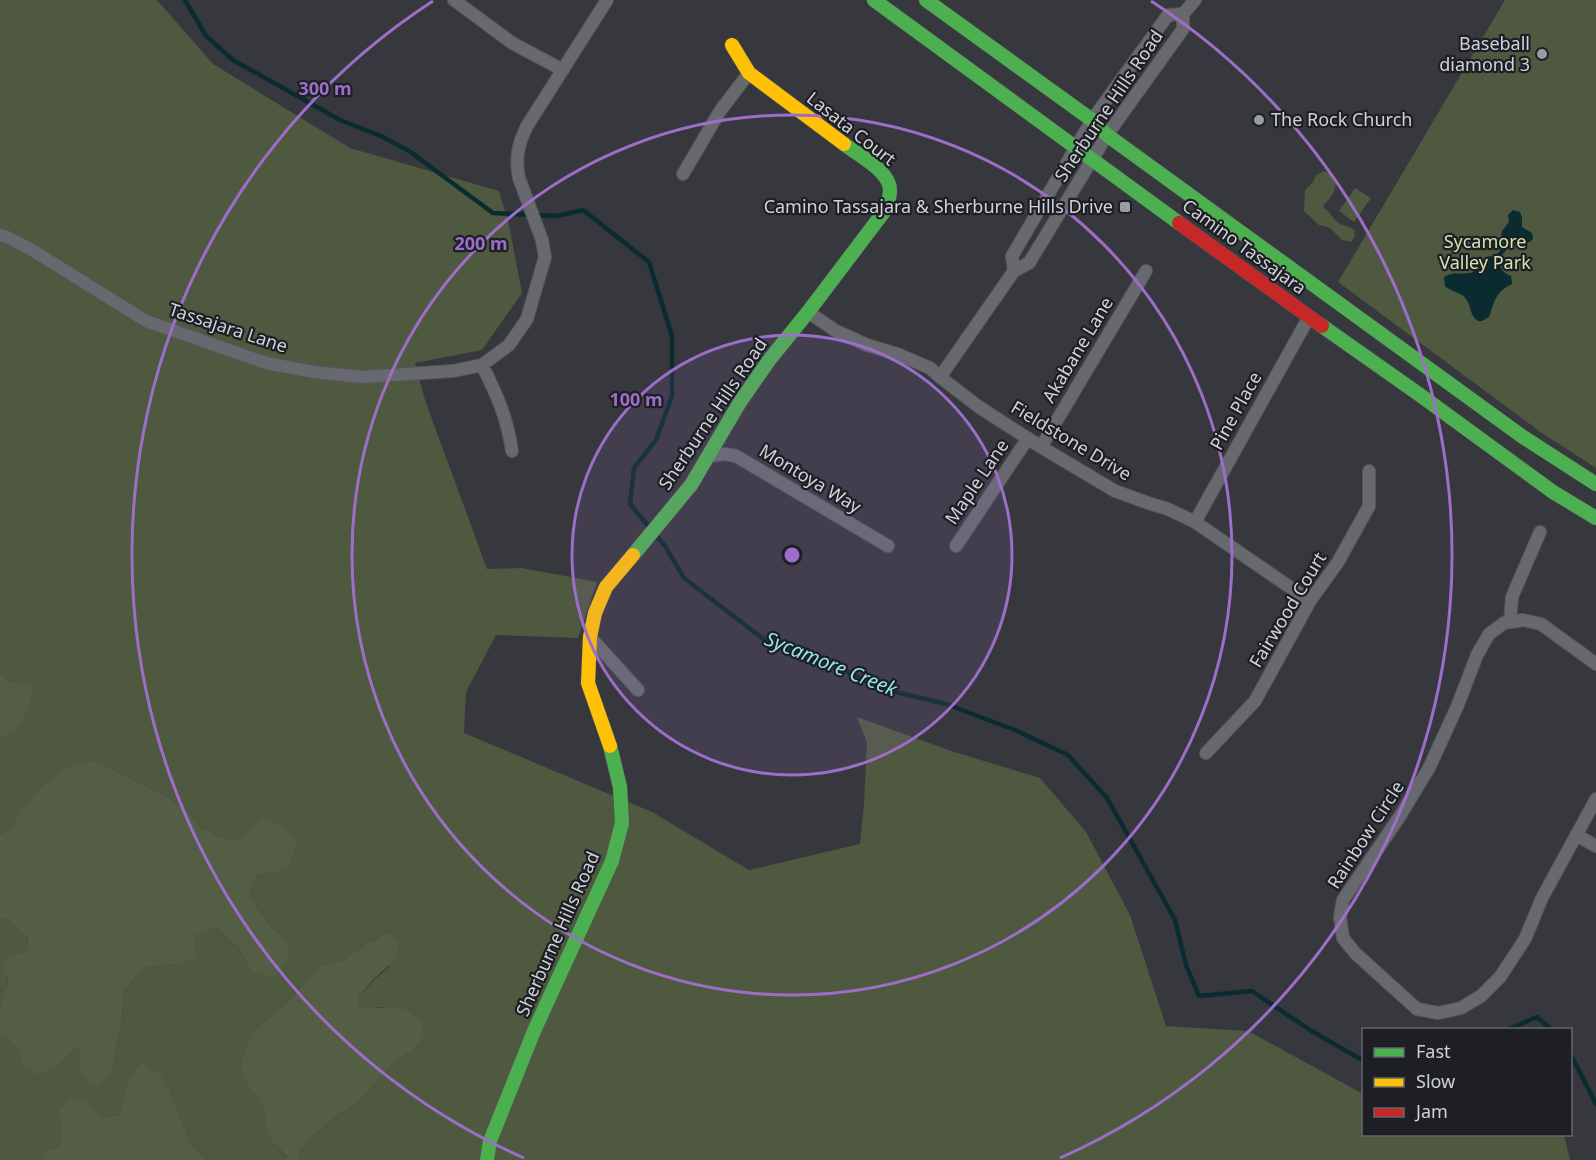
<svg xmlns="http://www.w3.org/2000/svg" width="1596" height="1160" font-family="'Noto Sans',sans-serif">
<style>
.green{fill:#4e5940}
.forest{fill:#535e44}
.water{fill:#0a2b2f}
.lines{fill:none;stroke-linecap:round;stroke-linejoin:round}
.stream{stroke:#0a2b2f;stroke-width:4.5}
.street-casing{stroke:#55565c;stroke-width:14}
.fast-casing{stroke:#55565c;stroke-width:15}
.slow-casing{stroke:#55565c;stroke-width:15}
.jam-casing{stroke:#55565c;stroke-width:15}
.street{stroke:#68696e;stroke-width:12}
.fast{stroke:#4caf50;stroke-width:14}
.slow{stroke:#ffc107;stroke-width:14}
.jam{stroke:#c62828;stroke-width:14}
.ring{fill:none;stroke:#9d6ec9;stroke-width:3}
.poi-dot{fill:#9a9ca3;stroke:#1d1f24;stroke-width:2}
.labels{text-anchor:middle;stroke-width:4.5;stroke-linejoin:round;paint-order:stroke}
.poi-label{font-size:18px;fill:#d0d2d9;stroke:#1d1f24;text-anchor:end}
.street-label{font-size:18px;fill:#d0d2d9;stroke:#1d1f24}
.park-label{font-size:18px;fill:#cfe6ac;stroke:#1d1f24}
.water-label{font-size:20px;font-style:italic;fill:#93e4eb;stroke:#1d1f24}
.centre{fill:#9d6ec9;stroke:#1d1f24;stroke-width:3}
.ring-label{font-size:18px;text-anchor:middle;font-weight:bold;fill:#9d6ec9;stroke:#1d1f24;stroke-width:4.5;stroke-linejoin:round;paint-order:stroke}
</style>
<rect width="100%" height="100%" fill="#36383e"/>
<path class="green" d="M0,0H157L213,64L350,148L499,191L509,225L522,293L482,350L415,363L425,400L487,569L522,568L597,582L578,638L496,635L466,692L464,733L652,812L749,870L860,844L864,803L867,743L857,717L951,751L1040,778L1086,832L1130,915L1166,1026L1248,1031L1363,1094L1364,1134L1564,1135L1570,1160H301L298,1155L308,1140L337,1116L358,1103L398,1058L411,1052L385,1007H360L359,997L376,978L389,967V932L364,945L343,960L321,965L312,973L290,1000L251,1033L248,1086L259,1097L266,1116V1131L271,1141L287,1158L285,1160H206L191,1144L170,1092L124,1101L119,1115L103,1117L87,1101L59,1111L61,1128L59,1147L45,1151L41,1160H0V1036L16,1044L21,1053L57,1067L78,1047L81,1057L111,1076L122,1018L124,991L144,967L177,965L194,936L215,927L238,947L251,971L288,942L269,924L249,896L257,875L273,873L261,816L241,838L228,840L201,828L186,810L168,797L97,761L20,811L8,831L0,834V738L14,732L31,683C15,683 10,684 0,672Z
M1505,0H1596V468L1542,433L1338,282Z
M1324,171L1333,175C1340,187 1332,196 1324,205V208C1330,212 1331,215 1335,220C1340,226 1349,225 1354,230L1355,236L1351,242L1342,240L1330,228L1319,225L1304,211L1305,190L1313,182L1316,175Z
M1355,188L1371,198L1354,222L1339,211Z
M6,918L28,936L27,952C17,953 8,954 2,964C12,980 7,987 0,1003V921Z"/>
<path class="forest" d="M0,672C10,684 15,683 31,683L33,694L20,724L14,732L0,738Z
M97,761L168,797L186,810L201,828L228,840L241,838L261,816L281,826L297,840L289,866L273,873L257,875L249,896L269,924L288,942L287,961L274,978L251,971L238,947L215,927L195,936V958L177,965L144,967L124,991L122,1018L111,1076L97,1085L86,1080L79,1070L81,1057L78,1047L57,1067L39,1075L22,1066C20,1046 17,1044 0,1036C0,1026 0,1016 0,1006C2,987 16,986 1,965C7,954 16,953 27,952L28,937L6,918L0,921V834L8,831L20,811L44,785L73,765Z
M389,932L399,941C396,963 390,964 375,978C369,984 364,991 359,997L360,1007L403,1008L420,1020L424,1036L411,1052L398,1058L358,1103L337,1116L308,1140L298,1155L301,1160H285L287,1157L271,1141L266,1131V1116L259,1098L248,1086L241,1065L251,1033L290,1000L312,973L321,965L343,960L364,945Z
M142,1063L161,1075L170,1092L191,1144L206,1160H41L45,1151L59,1147L61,1128L59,1111L68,1101L74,1098L87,1101L103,1117L119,1115L130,1076Z"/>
<path class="water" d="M1513,210L1520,212L1522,218V227L1532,233L1533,239L1530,242L1507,241L1501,238L1502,231L1509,222L1508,215Z
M1489,256C1506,257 1494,270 1511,276L1512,284C1495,292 1495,301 1489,317L1482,321H1478C1469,315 1472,307 1466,299C1462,292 1451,292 1445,286L1444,277C1456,269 1463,277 1475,271C1481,268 1484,261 1489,256Z"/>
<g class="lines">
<path class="stream" d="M185,0L206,36L233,60L340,120L381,136L409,151L493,213L557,216L583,210L649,262L672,336V396L656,440L634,468L630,504L650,528
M1497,258L1504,249L1507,241
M655,534L665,546L684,578L766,641L815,655L879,688L946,704L1015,730L1068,755L1107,798L1175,920L1186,965L1199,996L1252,991L1310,1030L1364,1061
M1507,1030L1537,1017L1552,1030
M1570,1053L1596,1104"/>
<defs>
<path id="street" d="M454,0L512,43L563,70
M683,174L720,111L749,73
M0,235L7,237L32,250L146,321L266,363L314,372L362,377L453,371L482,365L509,345L527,319L545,257L542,240L519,178C515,159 518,144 527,126L607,0
M1014,271L1012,256L1092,120L1168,15L1183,14L1195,0
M808,312L836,331L867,345L897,354L930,368L940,377L1014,271L1029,263L1107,135L1183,29V14
M482,365C497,395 507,417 512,451
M940,377L979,407L1041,447L1115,491L1151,504L1168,509L1195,522L1310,601
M1041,447L1146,271
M709,456L725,454L736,456L888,546
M1195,522L1309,317
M956,546L1028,438
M1510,622L1512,597L1540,532
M590,637L638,690
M1596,664L1541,624L1523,620L1504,623L1489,634L1477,655L1457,707L1429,768L1400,816L1343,900L1340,917L1343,938L1355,953L1417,1009L1438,1013L1461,1008L1481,996L1500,977L1525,939L1542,898L1596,799
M1206,753L1255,701L1310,601L1338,562L1369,506V471
M1576,835L1596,846"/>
<path id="fast" d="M874,0L1179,223
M926,0L1092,120L1107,135L1523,437L1596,484
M1322,326L1420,395L1553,492L1596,518
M633,555L691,485L740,402L770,359L808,312L886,209C888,203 890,197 890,190C890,171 858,155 844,144
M487,1160L490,1141L534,1031L612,861L622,823L620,787L610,746"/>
<path id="slow" d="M732,45L749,73L844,144
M610,746L588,683L590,637L595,613L606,587L633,555"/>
<path id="jam" d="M1179,223L1322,326"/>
</defs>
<use href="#street" class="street-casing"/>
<use href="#fast" class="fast-casing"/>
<use href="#slow" class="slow-casing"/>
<use href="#jam" class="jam-casing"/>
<use href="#street" class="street"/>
<use href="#fast" class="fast"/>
<use href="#slow" class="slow"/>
<use href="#jam" class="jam"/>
</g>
<circle cx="792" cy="555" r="220" fill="#9d6ec9" fill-opacity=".12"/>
<g class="ring">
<circle cx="792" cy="555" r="220"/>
<circle cx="792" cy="555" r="440"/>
<path d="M524 1158A660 660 0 0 1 433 1M1151 1A660 660 0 0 1 1060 1158"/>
</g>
<g class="poi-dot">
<circle cx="1542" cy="54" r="6"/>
<circle cx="1259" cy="120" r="6"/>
<rect x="1119" y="201" width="12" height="12" rx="3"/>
</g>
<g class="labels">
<g class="poi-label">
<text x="1530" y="50">Baseball<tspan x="1530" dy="21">diamond 3</tspan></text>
<text x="1271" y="126" text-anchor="start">The Rock Church</text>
<text x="1113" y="213">Camino Tassajara &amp; Sherburne Hills Drive</text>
</g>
<g class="street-label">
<text transform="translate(1109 106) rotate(-56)" y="6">Sherburne Hills Road</text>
<text transform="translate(851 129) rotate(38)" y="6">Lasata Court</text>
<text transform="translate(1244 247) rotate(36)" y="6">Camino Tassajara</text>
<text transform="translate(228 328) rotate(18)" y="6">Tassajara Lane</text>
<text transform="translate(1078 350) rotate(-59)" y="6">Akabane Lane</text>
<text transform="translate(1236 411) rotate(-61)" y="6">Pine Place</text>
<text transform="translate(713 414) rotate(-56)" y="6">Sherburne Hills Road</text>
<text transform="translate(1071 441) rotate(31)" y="6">Fieldstone Drive</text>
<text transform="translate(810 479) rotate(31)" y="6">Montoya Way</text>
<text transform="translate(977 482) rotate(-56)" y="6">Maple Lane</text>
<text transform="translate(1288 610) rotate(-59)" y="6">Fairwood Court</text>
<text transform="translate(1366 835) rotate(-57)" y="6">Rainbow Circle</text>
<text transform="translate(558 934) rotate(-66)" y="6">Sherburne Hills Road</text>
</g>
<g class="park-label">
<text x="1485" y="248">Sycamore<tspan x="1485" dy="21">Valley Park</tspan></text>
</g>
<g class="water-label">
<text transform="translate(831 664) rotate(22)" y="7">Sycamore Creek</text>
</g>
</g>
<circle cx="792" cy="555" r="9" class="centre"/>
<g class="ring-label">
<text x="325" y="95">300 m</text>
<text x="481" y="250">200 m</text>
<text x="636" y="406">100 m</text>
</g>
<rect x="1362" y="1028" width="210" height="108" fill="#1d1f24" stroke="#65676c" stroke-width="1.5"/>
<rect x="1374" y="1048" width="30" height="9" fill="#4caf50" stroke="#65676c" stroke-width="1.5"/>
<text x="1416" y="1058" font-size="18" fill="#d0d2d9">Fast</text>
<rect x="1374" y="1078" width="30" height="9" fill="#ffc107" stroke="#65676c" stroke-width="1.5"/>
<text x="1416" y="1088" font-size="18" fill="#d0d2d9">Slow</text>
<rect x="1374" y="1108" width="30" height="9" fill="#c62828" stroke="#65676c" stroke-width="1.5"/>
<text x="1416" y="1118" font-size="18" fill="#d0d2d9">Jam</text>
</svg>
